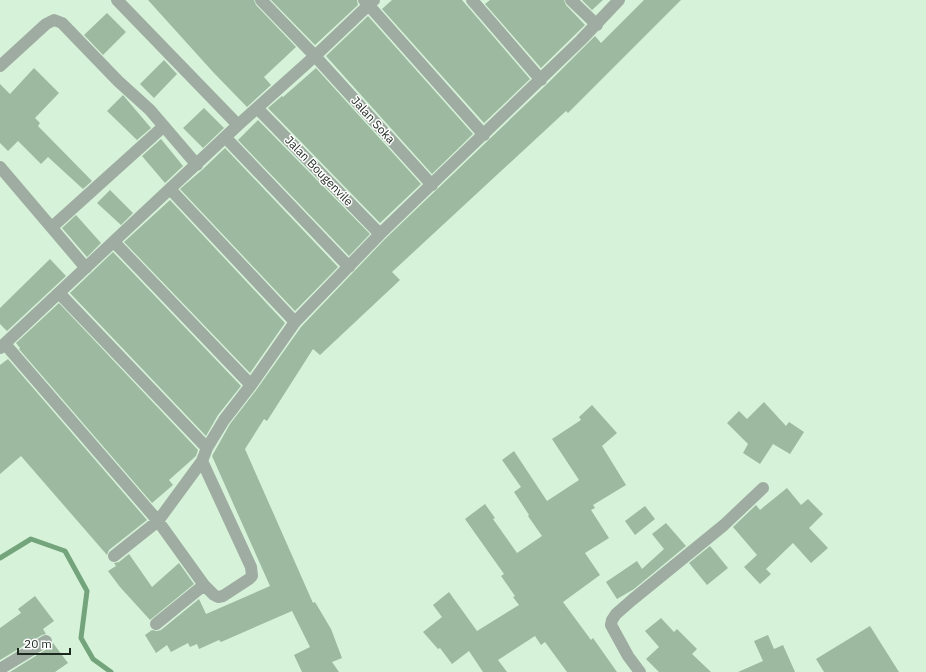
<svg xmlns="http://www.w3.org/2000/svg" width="926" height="672" font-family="'IBM Plex Sans',sans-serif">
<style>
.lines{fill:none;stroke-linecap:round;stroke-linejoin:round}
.stream{stroke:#74a47b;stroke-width:5}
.building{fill:#9db9a0}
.minor{stroke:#9faca1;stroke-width:12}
.labels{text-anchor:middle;stroke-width:3;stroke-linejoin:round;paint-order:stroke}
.street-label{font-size:12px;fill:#1d281f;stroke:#fff}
</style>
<rect width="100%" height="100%" fill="#d6f3d9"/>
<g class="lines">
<path class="stream" d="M0,558L31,539L65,551L87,591L81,638L93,659L111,672"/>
</g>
<path class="building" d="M148,0H254L256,5L296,47L264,77L271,85L247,107L213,72Z
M271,0H357L358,5L315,45Z
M392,0H462L530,79L484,123L382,9Z
M490,0H564L566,5L585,25L541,68L485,4Z
M582,0H603L592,10Z
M644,0H681L568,113L566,111L392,272L400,280L320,355L313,349L267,421L264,419L245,449L313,603L315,602L331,629L342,658L332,662L339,672H302L294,655L310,647L292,611L221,642L219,640L199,649L197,644L190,647L188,643L171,652L167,645L156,653L145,635L152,630L157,631L161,630L199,599L206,614L270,586L212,456L230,424L257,389L301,327L385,239L546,85L595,36L601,43Z
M107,13L126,32L103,55L84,35Z
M368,16L473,134L432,174L326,56Z
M164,60L177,74L154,98L140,84Z
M34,68L59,93L35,118L40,123L38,126L92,181L83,189L48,157L41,164L18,141L8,151L0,143V84L10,94Z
M316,68L421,184L380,223L268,108L282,96L283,97Z
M123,95L151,128L137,140L107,111Z
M204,108L224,128L203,148L183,128Z
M258,120L370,234L349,256L238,140Z
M161,139L183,166L165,183L142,156Z
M225,148L338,267L295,311L180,189L202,170Z
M110,190L133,213L121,225L97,203Z
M170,200L285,323L250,373L124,242Z
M76,215L101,243L87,257L62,228Z
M113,252L241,386L218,415L206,436L70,293Z
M50,259L66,276L7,331L0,324V308Z
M59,303L198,450L196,456L169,480L173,485L152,503L19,349L20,348L16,343Z
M8,359L147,520L109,550L107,555L21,456L0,474V365Z
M764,402L786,426L789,422L804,432L790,454L773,444L760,464L743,453L748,444L727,423L739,411L747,419Z
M592,405L617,433L602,446L626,485L593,505L595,508L591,510L609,538L585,553L600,575L563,602L591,640L593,638L617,672H567L545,642L541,645L535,636L498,660L507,672H483L469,651L452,664L440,648L438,649L423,632L442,617L433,605L449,592L477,631L519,605L513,597L515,596L501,576L504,574L465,519L485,504L495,518L493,519L517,553L542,536L528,516L529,515L514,492L521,487L502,460L514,451L547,501L579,480L552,439L581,420L579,417Z
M787,488L801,505L808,499L823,514L809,528L828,548L811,563L793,543L766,569L771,574L760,584L744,567L757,555L733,527L756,505L760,510Z
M645,506L655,519L635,535L625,521Z
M666,523L686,546L634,589L617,599L606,582L637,561L642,569L664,549L652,534Z
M710,546L728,568L707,585L689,563Z
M129,554L152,587L179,563L194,584L150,620L120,587L108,571L116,566L114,563L119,562Z
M35,596L54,621L43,629L46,634L42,635L0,660V628L21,613L18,609Z
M661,618L674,632L677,629L697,649L692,654L711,672H659L646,659L659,647L645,631Z
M870,626L899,672H824L816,659Z
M768,635L774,649L783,645L795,672H738L763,661L754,641Z
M53,643L68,663L55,672H10L50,647Z"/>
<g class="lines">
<path class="minor" d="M364,0L484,135
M374,0L315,56L432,185
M472,0L541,80
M571,0L597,25
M0,66L46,24L54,20L62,23L118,81L150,110L197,165
M257,108L380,234
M238,125L315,56L261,0
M225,137L349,267
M0,167L86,268
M170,189L295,322
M52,227L164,126
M114,242L251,385
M59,293L207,448
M5,344L158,521L204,585L214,595L218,597L223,596L249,579L252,576L251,567L202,461
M0,348L238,125L117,0
M114,556L158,521L202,461L207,448L224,420L251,385L295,322L380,234L581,40L619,0
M156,624L204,585
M0,669L46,641
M640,672L628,656L611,625L612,620L616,614L632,600L724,525L763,488"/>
</g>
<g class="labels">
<g class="street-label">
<text transform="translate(373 120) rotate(48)" y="4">Jalan Soka</text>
<text transform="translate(319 171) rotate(46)" y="4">Jalan Bougenvile</text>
</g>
</g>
<path d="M18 648v6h52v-6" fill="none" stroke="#1d281f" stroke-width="2"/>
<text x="24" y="648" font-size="12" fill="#1d281f" stroke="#ffffff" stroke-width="3" paint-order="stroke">20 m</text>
</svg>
